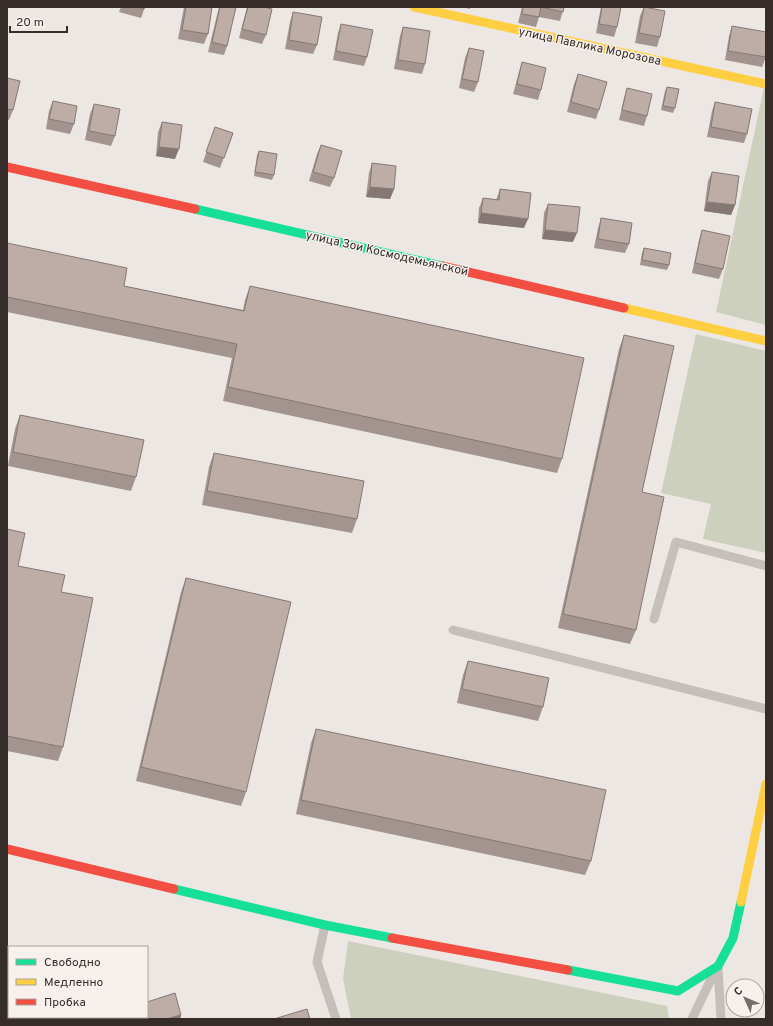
<svg xmlns="http://www.w3.org/2000/svg" width="773" height="1026" font-family="Overpass,sans-serif">
<style>
.green{fill:#ced0be}
.lines{fill:none;stroke-linecap:round;stroke-linejoin:round}
.lane{stroke:#c5bfbc;stroke-width:9}
.fast{stroke:#16e098;stroke-width:9}
.slow{stroke:#ffcf43;stroke-width:9}
.jam{stroke:#f24e42;stroke-width:9}
.wall{fill:#a3948f}
.shaded-wall{fill:#857874}
.building{fill:#beaca6;stroke:#857874}
.labels{text-anchor:middle;stroke-width:3;stroke-linejoin:round;paint-order:stroke}
.street-label{font-size:12px;fill:#362d2a;stroke:#f8f1eb}
</style>
<rect width="100%" height="100%" fill="#ece7e3"/>
<path class="green" d="M766,78V325L716,312Z
M696,334L766,351V553L703,539L711,504L661,493Z
M348,941L667,1006L669,1019H351L343,979Z"/>
<g class="lines">
<path class="lane" d="M654,619L676,542L766,566
M453,630L766,709
M325,925L317,962L336,1019
M718,968L721,1019
M692,1019L713,975"/>
<path class="fast" d="M195,209L442,266
M174,889L325,925L392,938
M568,970L678,991L718,966L733,938L741,902"/>
<path class="slow" d="M414,7L766,84
M624,308L766,341
M741,902L766,784"/>
<path class="jam" d="M7,167L195,209
M442,266L624,308
M7,849L174,889
M392,938L568,970"/>
</g>
<path class="wall" d="M121,7H145L141,18L119,12Z
M184,7H212L208,34L204,44L178,39Z
M219,7H236L227,46L224,55L208,52Z
M247,7H264L266,35L262,44L239,38Z
M461,7H470V9Z
M522,7H564L560,21L539,17L536,27L518,23Z
M601,7H621L617,27L614,37L596,33Z
M644,7L660,37L657,47L635,43L640,16Z
M293,12L317,45L313,54L285,49L290,22Z
M341,24L367,57L364,66L333,60L338,33Z
M732,26L766,57L762,67L725,60L729,36Z
M403,27L425,64L422,74L394,69L400,36Z
M469,48L478,82L474,92L459,88L465,58Z
M522,62L541,90L538,100L513,94L519,72Z
M578,74L599,110L596,119L567,112L574,84Z
M7,78L13,110L9,120L7,119Z
M667,87L675,108L673,113L661,110L665,91Z
M627,88L647,116L644,126L619,120L624,98Z
M53,101L74,124L70,134L46,129L49,111Z
M715,102L747,134L744,143L707,137L712,111Z
M94,104L115,136L111,146L85,140L90,114Z
M162,122L175,159L156,156L158,132Z
M215,127L233,133L220,168L203,162Z
M321,145L334,178L330,187L309,181L317,154Z
M259,151L274,175L272,180L254,176L257,155Z
M372,163L394,189L390,199L366,197L369,173Z
M712,172L735,205L731,215L704,211L708,181Z
M500,189L524,228L478,223L479,208L483,198L496,200Z
M548,204L573,242L542,239L544,213Z
M601,218L629,244L625,253L594,248L598,228Z
M702,230L723,269L719,279L692,273L699,240Z
M7,243L124,286L243,310L245,300L250,286L562,459L557,473L223,401L232,358L7,312Z
M644,248L669,265L667,270L640,265L642,253Z
M624,335L642,492L636,630L630,644L558,628L619,349Z
M20,415L136,477L131,491L8,466L15,429Z
M214,453L357,519L352,533L202,505L209,467Z
M7,529L18,566L61,592L63,747L58,761L7,751Z
M186,578L246,792L241,806L136,781L181,592Z
M468,661L543,707L538,721L457,703L463,675Z
M316,729L591,861L585,875L296,814L311,743Z
M181,1015L180,1019H133V1017H147Z
M104,1017H131L123,1019H105Z"/>
<path class="shaded-wall" d="M159,147L179,149L175,159L156,156Z
M370,187L394,189L390,199L366,197Z
M707,202L735,205L731,215L704,211Z
M481,213L528,219L524,228L478,223Z
M545,230L577,233L573,242L542,239Z
M181,1015L180,1019H166Z
M108,1017H131L123,1019H107Z"/>
<path class="building" d="M138,7H145L144,9Z
M186,7H212L208,34L182,30Z
M220,7H236L227,46L212,42Z
M248,7H264L272,9L266,35L242,29Z
M523,7H564L563,12L541,7L539,17L522,14Z
M602,7H621L617,27L599,24Z
M644,7L665,11L660,37L639,33Z
M293,12L322,17L317,45L289,40Z
M341,24L373,30L367,57L336,51Z
M732,26L766,32V57L728,51Z
M403,27L430,31L425,64L398,60Z
M469,48L484,51L478,82L462,79Z
M522,62L546,68L541,90L517,84Z
M578,74L607,82L599,110L571,102Z
M7,78L20,81L13,110L7,109Z
M667,87L679,89L675,108L663,106Z
M627,88L652,94L647,116L622,110Z
M53,101L77,106L74,124L49,119Z
M715,102L752,109L747,134L711,127Z
M94,104L120,109L115,136L89,131Z
M162,122L182,125L179,149L159,147Z
M215,127L233,133L224,158L206,152Z
M321,145L342,151L334,178L313,172Z
M259,151L277,154L274,175L255,172Z
M372,163L396,166L394,189L370,187Z
M712,172L739,176L735,205L707,202Z
M500,189L531,193L528,219L481,213L483,198L499,200Z
M548,204L580,207L577,233L545,230Z
M601,218L632,223L629,244L598,239Z
M702,230L730,236L723,269L695,263Z
M7,243L127,268L124,286L244,311L250,286L584,358L562,459L228,387L237,344L7,297Z
M644,248L671,253L669,265L642,260Z
M624,335L674,346L642,492L664,497L636,630L563,614Z
M20,415L144,440L136,477L13,452Z
M214,453L364,481L357,519L207,491Z
M7,529L25,533L18,566L65,575L61,592L93,598L63,747L7,736Z
M186,578L291,602L246,792L141,767Z
M468,661L549,678L543,707L462,689Z
M316,729L606,790L591,861L301,800Z
M175,993L181,1015L166,1019H142V1017H147V1002Z
M307,1009L310,1019H274Z"/>
<g class="labels">
<g class="street-label">
<text transform="translate(590 46) rotate(12)" y="4">улица Павлика Морозова</text>
<text transform="translate(387 253) rotate(13)" y="4">улица Зои Космодемьянской</text>
</g>
</g>
<rect width="773" height="1026" fill="none" stroke="#362d2a" stroke-width="16"/>
<rect x="8" y="946" width="140" height="72" fill="#f8f1eb" stroke="#aaa39e"/>
<rect x="16" y="959" width="20" height="6" fill="#16e098" stroke="#aaa39e"/>
<text x="44" y="966" font-size="12" fill="#362d2a">Свободно</text>
<rect x="16" y="979" width="20" height="6" fill="#ffcf43" stroke="#aaa39e"/>
<text x="44" y="986" font-size="12" fill="#362d2a">Медленно</text>
<rect x="16" y="999" width="20" height="6" fill="#f24e42" stroke="#aaa39e"/>
<text x="44" y="1006" font-size="12" fill="#362d2a">Пробка</text>
<g transform="translate(745 998) rotate(315)"><circle r="19" fill="#f8f1eb" stroke="#aaa39e"/>
<path d="M0-3L7 15L0 10L-7 15Z" fill="#766e6b"/>
<text y="-6" font-size="11" font-weight="bold" text-anchor="middle" fill="#362d2a">С</text>
</g>
<path d="M10 26v6h57v-6" fill="none" stroke="#362d2a" stroke-width="2"/>
<text x="16" y="26" font-size="12" fill="#362d2a" stroke="#f8f1eb" stroke-width="3" paint-order="stroke">20 m</text>
</svg>
